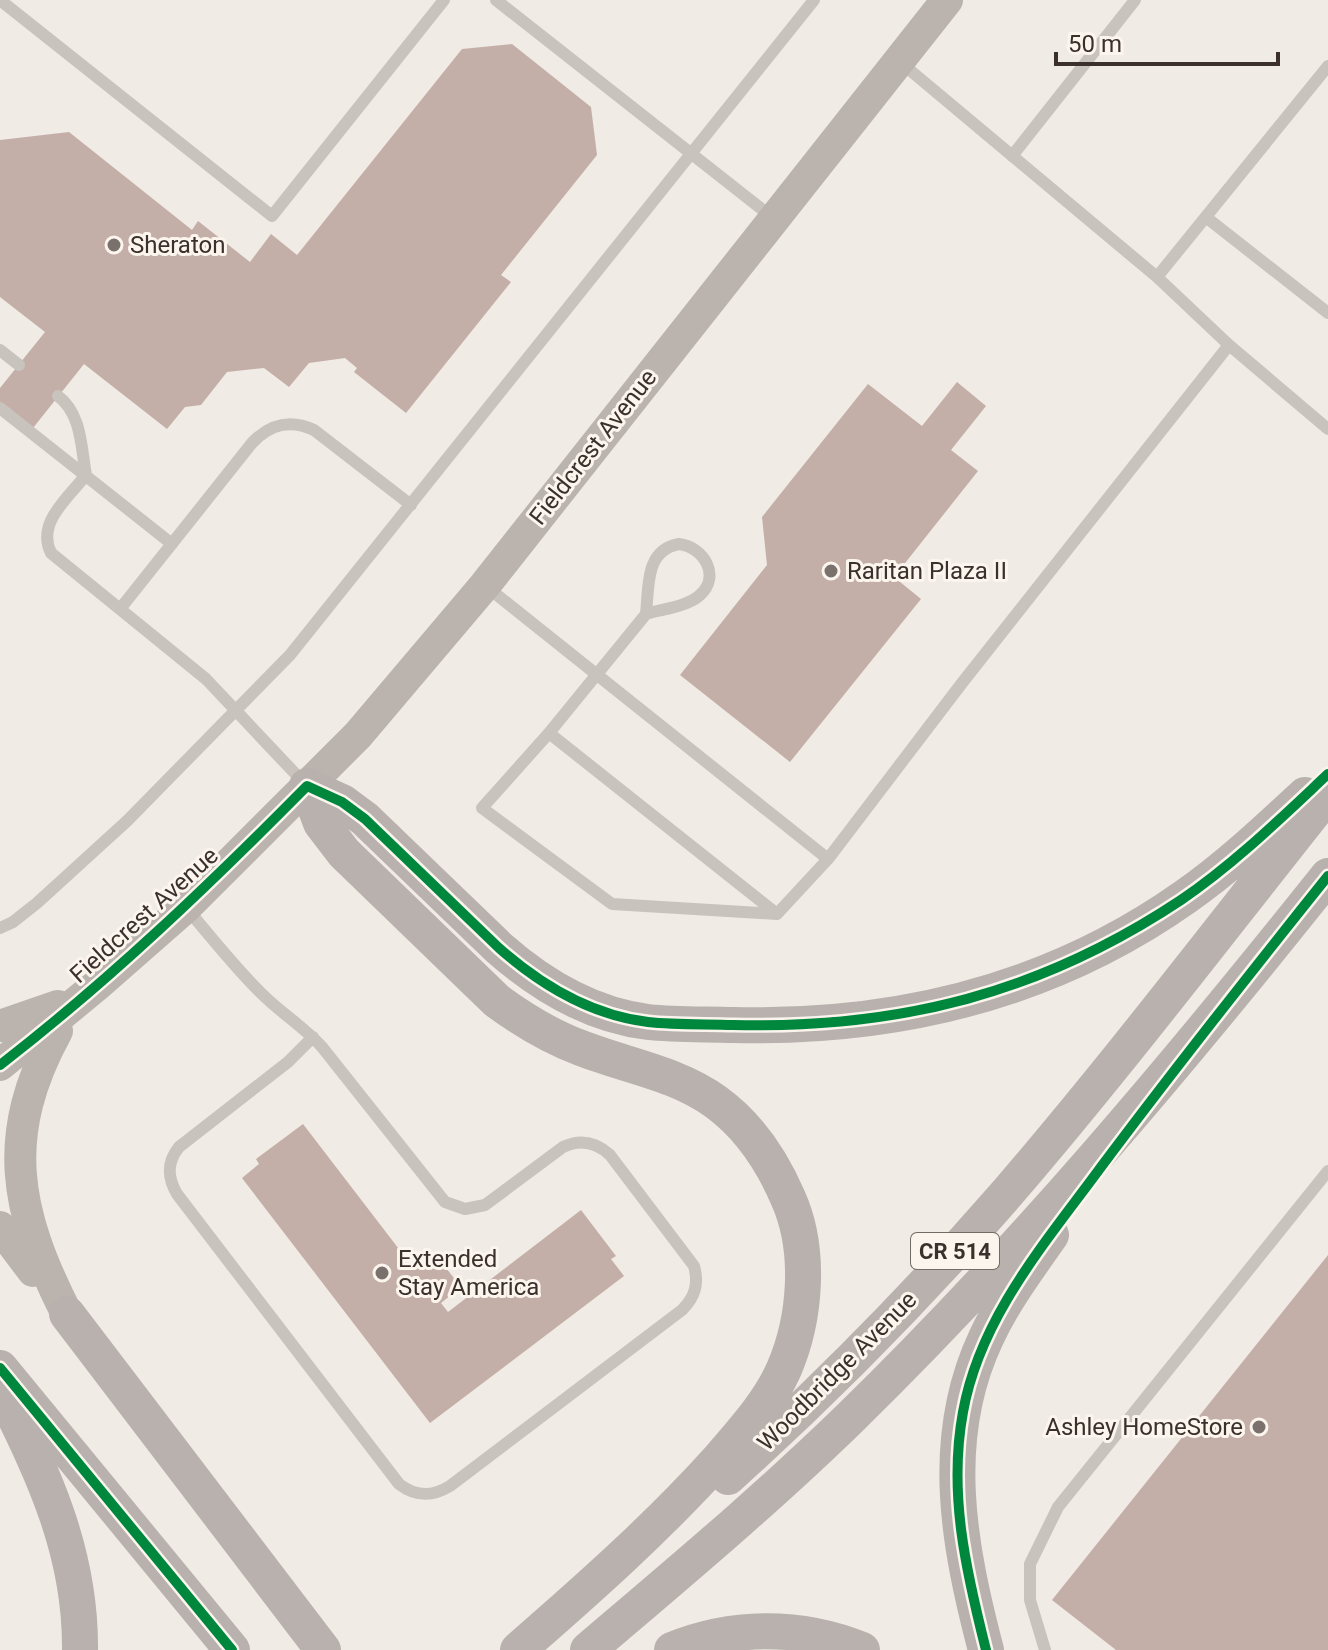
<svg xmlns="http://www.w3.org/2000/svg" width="1328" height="1650" font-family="Roboto,sans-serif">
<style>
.building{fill:#c3afa7}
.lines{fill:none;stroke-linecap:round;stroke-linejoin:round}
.lane{stroke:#c9c3be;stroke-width:12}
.secondary{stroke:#bab3ae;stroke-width:32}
.primary{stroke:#b8b1ad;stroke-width:36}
.cycleway-casing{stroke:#fbf5ee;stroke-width:15}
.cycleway{stroke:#00873e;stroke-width:10}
.poi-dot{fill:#7a716c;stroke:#fbf5ee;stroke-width:3}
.labels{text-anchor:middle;stroke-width:6;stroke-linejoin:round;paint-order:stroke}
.shield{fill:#fbf5ee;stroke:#756b66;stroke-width:2}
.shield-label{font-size:22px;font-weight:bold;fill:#3b302b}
.poi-label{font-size:24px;fill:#3b302b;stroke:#fbf5ee;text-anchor:start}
.street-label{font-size:24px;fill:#3b302b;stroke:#fbf5ee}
</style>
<rect width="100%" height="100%" fill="#f0ebe5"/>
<path class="building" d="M512,44L591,107L597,155L501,275L511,282L406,413L354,372L357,368L345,358L309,363L289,387L264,368L227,372L201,405L185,407L167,429L84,364L33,428L0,403V388L45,332L0,297V140L69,132L192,230L198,221L250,262L271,234L297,255L462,49Z
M957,382L986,406L951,450L978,471L894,577L921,599L790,762L680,675L767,565L762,517L868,384L922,426Z
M303,1124L415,1270L435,1254L461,1287L441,1303L448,1312L581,1210L616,1256L611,1259L624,1276L430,1423L242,1178L259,1164L256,1159Z
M1328,1255V1650H1116L1052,1600Z"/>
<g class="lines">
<path class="lane" d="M0,0L272,216L444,0
M496,0L773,218
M899,61L1157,277L1229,345L1328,429
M1012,156L1135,0
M1207,218L1328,313
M1157,277L1328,66
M0,350L19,365
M58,396C82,414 81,448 86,475C68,498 36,523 51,553L206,679L305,784
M0,408L172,544
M679,544C704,547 721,576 700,595C687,607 662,609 646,614C649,586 645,550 679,544Z
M487,587L828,859
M120,609L252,443C270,424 290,419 314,430L411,505
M646,614L549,733L482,808L612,904L777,914
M549,733L777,914
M188,910C212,938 235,968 262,994C281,1013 304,1027 322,1047L445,1202L465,1209L485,1205L563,1147C580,1139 596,1142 610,1155L694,1266C699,1284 695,1297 682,1310L450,1486C432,1497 416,1497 399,1484L177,1194C167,1177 167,1162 179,1147L288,1062L313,1037
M777,914L828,859L962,683L1229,345
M0,928L13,922L37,903L127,821L290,655L814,0
M1045,1650L1030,1600V1564L1058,1507L1328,1171"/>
<path class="secondary" d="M0,1026L58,1006
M57,1031C0,1135 14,1210 67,1314
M0,1065L96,986L186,907L358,735L485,585L947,0
M0,1227L33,1271"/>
<path class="primary" d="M307,786L321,823L344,853L497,1001C523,1020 551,1037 581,1048C627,1066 676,1073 716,1102C749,1126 772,1161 788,1198C811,1249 806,1318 784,1369C769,1403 743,1431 720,1458C658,1527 588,1589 518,1650
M307,786L342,802L365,819L499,948C541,985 591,1015 648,1022C676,1025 705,1024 733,1025C896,1029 1049,993 1185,897C1228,867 1266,831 1305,795
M67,1314L323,1650
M0,1368L232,1650
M2,1391C44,1475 81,1553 80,1650
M728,1477C827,1388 921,1292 1008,1192C1119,1063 1222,927 1328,794
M588,1650C677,1574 767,1499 851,1417C1023,1249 1178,1064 1328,876
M672,1650C733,1625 801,1625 862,1650
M986,1650C959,1547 938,1440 986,1338C1003,1301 1028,1268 1051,1235"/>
<defs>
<path id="cycleway" d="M0,1065C110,980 209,885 307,786L342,802L365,819L499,948C541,985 591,1015 648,1022C676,1025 705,1024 733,1025C900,1029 1041,993 1181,900C1234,864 1281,818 1328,774
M0,1368L232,1650
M986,1650C966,1571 948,1493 963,1412C980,1317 1046,1242 1101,1167C1175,1068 1251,972 1328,876"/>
</defs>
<use href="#cycleway" class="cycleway-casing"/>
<use href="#cycleway" class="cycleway"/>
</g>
<g class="poi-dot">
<circle cx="114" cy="245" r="8"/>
<circle cx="831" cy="571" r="8"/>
<circle cx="382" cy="1273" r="8"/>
<circle cx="1259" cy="1427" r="8"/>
</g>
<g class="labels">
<rect class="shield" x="911" y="1233" width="88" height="36" rx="6"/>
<g class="shield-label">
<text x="955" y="1259">CR 514</text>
</g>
<g class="poi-label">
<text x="130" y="253">Sheraton</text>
<text x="847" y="579">Raritan Plaza II</text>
<text x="398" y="1267">Extended<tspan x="398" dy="28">Stay America</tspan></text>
<text x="1243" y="1435" text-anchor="end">Ashley HomeStore</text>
</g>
<g class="street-label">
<text transform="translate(593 447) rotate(-52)" y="8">Fieldcrest Avenue</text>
<text transform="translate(144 915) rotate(-42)" y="8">Fieldcrest Avenue</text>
<text transform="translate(837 1371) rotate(-45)" y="8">Woodbridge Avenue</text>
</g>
</g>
<path d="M1056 52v12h222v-12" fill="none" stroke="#3b302b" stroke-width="4"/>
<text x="1068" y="52" font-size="24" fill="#3b302b" stroke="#fbf5ee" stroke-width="6" paint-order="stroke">50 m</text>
</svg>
